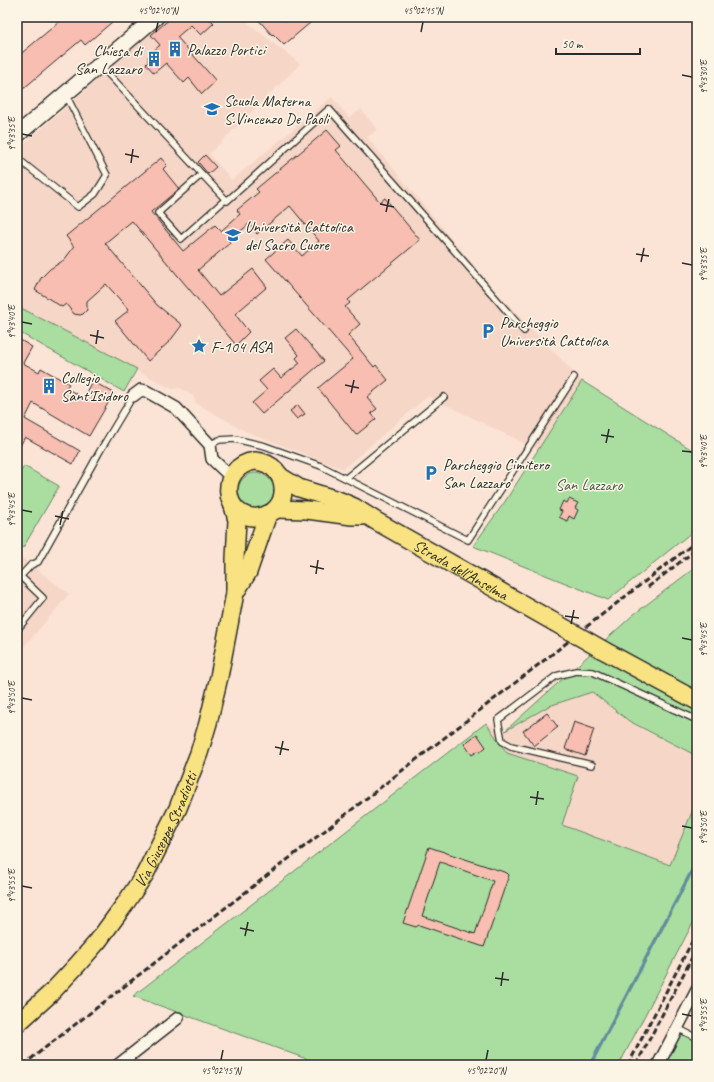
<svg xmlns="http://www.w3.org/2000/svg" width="714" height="1082" font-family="Caveat,sans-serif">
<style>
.built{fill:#f6d6c7}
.green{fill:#a9dea0;stroke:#6a8466}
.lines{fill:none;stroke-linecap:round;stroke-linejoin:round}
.stream{stroke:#638d9d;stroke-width:3.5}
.building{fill:#f8beb1;stroke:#2b2b2b;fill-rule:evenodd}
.service-casing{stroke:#2b2b2b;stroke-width:8}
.minor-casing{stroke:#2b2b2b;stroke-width:14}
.secondary-casing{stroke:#2b2b2b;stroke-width:18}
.primary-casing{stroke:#2b2b2b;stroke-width:20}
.service{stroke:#fcf5e5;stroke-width:5.5}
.minor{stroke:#fcf5e5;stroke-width:11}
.secondary{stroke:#fcf5e5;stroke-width:15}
.primary{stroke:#f8e281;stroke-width:17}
.rail{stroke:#2b2b2b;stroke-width:3;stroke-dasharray:6 3;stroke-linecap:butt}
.primary-bridge-casing{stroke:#2b2b2b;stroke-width:20;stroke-linecap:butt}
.primary-bridge{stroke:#f8e281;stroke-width:17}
.ticks{fill:none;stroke:#2b2b2b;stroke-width:1.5}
.labels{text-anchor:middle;stroke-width:3;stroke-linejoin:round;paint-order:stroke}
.poi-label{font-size:16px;fill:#2b2b2b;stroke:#fcf5e5;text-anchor:start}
.park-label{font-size:16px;fill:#4a5848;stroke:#fcf5e5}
.street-label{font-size:16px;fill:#2b2b2b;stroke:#fcf5e5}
.neatline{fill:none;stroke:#2b2b2b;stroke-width:1.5}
.ticks-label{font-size:10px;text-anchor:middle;fill:#2b2b2b}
</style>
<rect width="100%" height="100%" fill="#fbe4d5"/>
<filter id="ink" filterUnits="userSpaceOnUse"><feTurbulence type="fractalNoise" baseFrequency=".025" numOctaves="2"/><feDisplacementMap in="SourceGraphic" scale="8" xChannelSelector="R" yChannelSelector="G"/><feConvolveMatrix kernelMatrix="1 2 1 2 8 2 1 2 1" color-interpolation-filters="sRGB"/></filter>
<g filter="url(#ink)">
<path class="built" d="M169,17H254L248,23L300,64L209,154L232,180L332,97L349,118L361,109L377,130L367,137L494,290L582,381L538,450L428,396L343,469L245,431L196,403L193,396L180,388L172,389L17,307V150Z
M17,554L69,594L17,655Z
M592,692L629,721L697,756V800L671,865L562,825L578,776L507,753L486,723L505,731L549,706Z"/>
<path class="green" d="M21,308L137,369L124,392L17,331V315Z
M582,381L697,453V528L608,600L473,546L504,503Z
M24,466L59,486L23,548L17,545V478Z
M238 491a18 18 0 1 1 36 0a18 18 0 1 1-36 0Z
M697,566V756L629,721L592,692L549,706L505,731L633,615Z
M486,723L507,753L578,776L562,825L670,865L697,800V915L619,1065H323L133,996Z
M677,1029L697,1039V1065H678L662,1057Z"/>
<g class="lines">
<path class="stream" d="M590,1065L697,861"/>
</g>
<path class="building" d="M65,17H107L112,22L85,45L81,40L17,94V57Z
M172,17H208L214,23L201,35L191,25L177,37L216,81L202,94L189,78L184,83L166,63L154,73L146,64L148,62V56L160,45L151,35Z
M256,17H282L285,21L290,17H317L284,45L273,34L272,35Z
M327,130L341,146L336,150L374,195L380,202L385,198L420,240L348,300L350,303L345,307L360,324L348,335L374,367L376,365L388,380L367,397L377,409L371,413L376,419L356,435L318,388L353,359L266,259L288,240L302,256L319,241L290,206L257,234L249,224L229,241L230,243L198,270L219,296L253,269L267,287L235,314L249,332L236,345L132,221L105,243L157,305L182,325L170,341L148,361L115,321L129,310L106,284L87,301V310L83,314L80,315L74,314L66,304L62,307L35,290L41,278L50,269L64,260L74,247L66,236L161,158L167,165L163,169L179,189L151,212L183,251L215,225L221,231L240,214L237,210L259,192L256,189Z
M205,155L216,167L208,174L198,162Z
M296,329L324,361L262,414L252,403L267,390L259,381L273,369L281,378L300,363L296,358L299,355L285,338Z
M17,338L32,347L23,363L39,372L41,368L69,384L66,388L83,398L92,381L114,393L89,436L33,403L25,419L80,451L73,464L25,437L17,451Z
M298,405L305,414L297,419L290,411Z
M569,499L578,503L575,508L578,510L574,519L569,516L567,521L559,517L562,511L559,510L563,501L567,503Z
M547,713L558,727L534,746L523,731Z
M574,722L594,729L585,756L565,749Z
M477,734L486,747L480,752L478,751L472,755L464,744Z
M429,847L507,873L509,875L484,947L419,925L416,927L403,923ZM440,862L493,881L475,934L422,916Z"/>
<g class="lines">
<defs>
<path id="service" d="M100,65L227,201L329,109L460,257L524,331
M17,158L78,207L95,194L107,175L66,95
M202,174L158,213L181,239L226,199
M210,445L219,440L235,439L265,446L321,466L468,540L574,377
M346,478L444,397
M17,580L31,565L38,562L100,451L133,396
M17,630L43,598L20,576
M592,765L511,746L502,741L498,720L556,676L576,671L593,672L697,720
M677,1028L697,1038"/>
<path id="minor" d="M133,396L141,390L146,391L176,408L210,445L212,459L231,477
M118,1065L178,1018
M658,1065L697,990"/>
<path id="secondary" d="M17,135L156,17"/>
<g id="primary">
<path d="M255,461C292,464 292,514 258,517C222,520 217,466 255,461Z"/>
<path id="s1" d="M281,477L299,488L338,500L354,507L376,521L554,622"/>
<path d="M277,509L307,510L352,516H363"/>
<path d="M235,593L248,572L268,514"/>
<path d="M603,650L697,701"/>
<path id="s2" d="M17,1024L51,993L78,964L98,941L125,904L145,874L178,808L199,753L208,723L219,677L235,593V559L237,520L233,506"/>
</g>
</defs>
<use href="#service" class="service-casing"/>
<use href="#minor" class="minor-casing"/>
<use href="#secondary" class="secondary-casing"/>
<use href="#primary" class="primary-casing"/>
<use href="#service" class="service"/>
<use href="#minor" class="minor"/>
<use href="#secondary" class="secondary"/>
<use href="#primary" class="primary"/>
<path class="rail" d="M648,587L697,549
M586,627L697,541
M23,1065L569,641
M628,1065L697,932
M636,1065L697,948"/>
<defs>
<path id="primary-bridge" d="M554,622L603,650"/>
</defs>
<use href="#primary-bridge" class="primary-bridge-casing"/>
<use href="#primary-bridge" class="primary-bridge"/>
</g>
</g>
<path class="ticks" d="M156,32L158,22M421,32L423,22M682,75L692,77M22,134L32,136M125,154L139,157M131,163L133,149M380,204L394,207M386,212L389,199M636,254L649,256M641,262L644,248M682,263L692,265M22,322L32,324M90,335L104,338M96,344L98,330M345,385L359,388M351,393L354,380M601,435L614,437M606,443L609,429M682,451L692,452M22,510L32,512M55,516L69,519M60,525L63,511M310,566L324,569M316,574L318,560M565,616L579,618M571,624L574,610M682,638L692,640M22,698L32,700M275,747L289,750M280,755L283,741M530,797L544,799M536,805L538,791M682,826L692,828M22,886L32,888M240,928L254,931M245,936L248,922M495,978L509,980M501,986L503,972M682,1014L692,1016M221,1060L223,1050M486,1060L488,1050"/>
<defs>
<symbol id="building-bare" viewBox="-9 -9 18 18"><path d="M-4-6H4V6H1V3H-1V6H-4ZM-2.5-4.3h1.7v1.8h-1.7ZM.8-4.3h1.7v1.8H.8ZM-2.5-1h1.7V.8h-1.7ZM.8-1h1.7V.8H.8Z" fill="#1f6fb2" stroke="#fcf5e5" stroke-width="2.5" paint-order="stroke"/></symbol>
<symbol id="school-bare" viewBox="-9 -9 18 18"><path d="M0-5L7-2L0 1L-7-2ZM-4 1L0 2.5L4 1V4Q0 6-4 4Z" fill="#1f6fb2" stroke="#fcf5e5" stroke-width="2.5" paint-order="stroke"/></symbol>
<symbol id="university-bare" viewBox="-9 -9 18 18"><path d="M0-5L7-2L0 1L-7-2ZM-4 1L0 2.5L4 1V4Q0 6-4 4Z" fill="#1f6fb2" stroke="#fcf5e5" stroke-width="2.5" paint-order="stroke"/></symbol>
<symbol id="parking-bare" viewBox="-9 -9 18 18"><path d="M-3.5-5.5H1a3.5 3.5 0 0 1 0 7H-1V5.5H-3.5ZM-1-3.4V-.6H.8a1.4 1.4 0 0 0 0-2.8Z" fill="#1f6fb2" stroke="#fcf5e5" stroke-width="2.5" paint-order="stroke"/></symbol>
<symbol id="sight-bare" viewBox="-9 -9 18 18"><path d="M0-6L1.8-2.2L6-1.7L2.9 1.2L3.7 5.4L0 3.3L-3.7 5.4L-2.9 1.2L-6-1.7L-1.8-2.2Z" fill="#1f6fb2" stroke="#fcf5e5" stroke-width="2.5" paint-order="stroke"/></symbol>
</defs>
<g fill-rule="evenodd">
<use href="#building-bare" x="164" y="38" width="22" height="22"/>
<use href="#building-bare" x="143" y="48" width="22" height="22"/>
<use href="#school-bare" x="201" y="98" width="22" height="22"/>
<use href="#university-bare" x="222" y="224" width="22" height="22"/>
<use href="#parking-bare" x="477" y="320" width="22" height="22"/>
<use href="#sight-bare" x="188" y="335" width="22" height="22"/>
<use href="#building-bare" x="38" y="375" width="22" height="22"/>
<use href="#parking-bare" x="420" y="462" width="22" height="22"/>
</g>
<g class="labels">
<g class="poi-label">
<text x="187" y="55">Palazzo Portici</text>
<text x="142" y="56" text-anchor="end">Chiesa di<tspan x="142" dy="18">San Lazzaro</tspan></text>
<text x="224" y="106">Scuola Materna<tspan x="224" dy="18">S.Vincenzo De Paoli</tspan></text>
<text x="245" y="232">Università Cattolica<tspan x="245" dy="18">del Sacro Cuore</tspan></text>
<text x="500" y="328">Parcheggio<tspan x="500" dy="18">Università Cattolica</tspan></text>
<text x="211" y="352">F-104 ASA</text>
<text x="61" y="383">Collegio<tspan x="61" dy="18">Sant'Isidoro</tspan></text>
<text x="443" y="470">Parcheggio Cimitero<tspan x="443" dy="18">San Lazzaro</tspan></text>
</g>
<g class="park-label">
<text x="589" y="490">San Lazzaro</text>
</g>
<g class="street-label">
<text dy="6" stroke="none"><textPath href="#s1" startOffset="203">Strada dell'Anselma</textPath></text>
<text dy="6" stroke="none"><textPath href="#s2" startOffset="247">Via Giuseppe Stradiotti</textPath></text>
</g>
</g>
<rect width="714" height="1082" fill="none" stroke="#fcf5e5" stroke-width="44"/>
<path d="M556 48v6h84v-6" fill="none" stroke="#2b2b2b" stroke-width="2"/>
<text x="562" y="48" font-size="12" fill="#2b2b2b" stroke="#fcf5e5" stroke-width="3" paint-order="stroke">50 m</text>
<rect x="22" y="22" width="670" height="1038" class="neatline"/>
<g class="ticks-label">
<text x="158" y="14">45°02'10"N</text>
<text x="423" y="14">45°02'15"N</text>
<text transform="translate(703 77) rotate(-90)" y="4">9°43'30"E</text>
<text transform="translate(11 134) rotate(-90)" y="4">9°43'35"E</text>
<text transform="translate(703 265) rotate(-90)" y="4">9°43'35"E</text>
<text transform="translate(11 322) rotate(-90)" y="4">9°43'40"E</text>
<text transform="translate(703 452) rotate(-90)" y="4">9°43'40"E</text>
<text transform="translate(11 510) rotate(-90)" y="4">9°43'45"E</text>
<text transform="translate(703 640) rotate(-90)" y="4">9°43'45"E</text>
<text transform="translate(11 698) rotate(-90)" y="4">9°43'50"E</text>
<text transform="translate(703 828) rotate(-90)" y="4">9°43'50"E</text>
<text transform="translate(11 886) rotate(-90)" y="4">9°43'55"E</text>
<text transform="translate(703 1016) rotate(-90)" y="4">9°43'55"E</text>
<text x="221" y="1074">45°02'15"N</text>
<text x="486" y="1074">45°02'20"N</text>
</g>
</svg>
